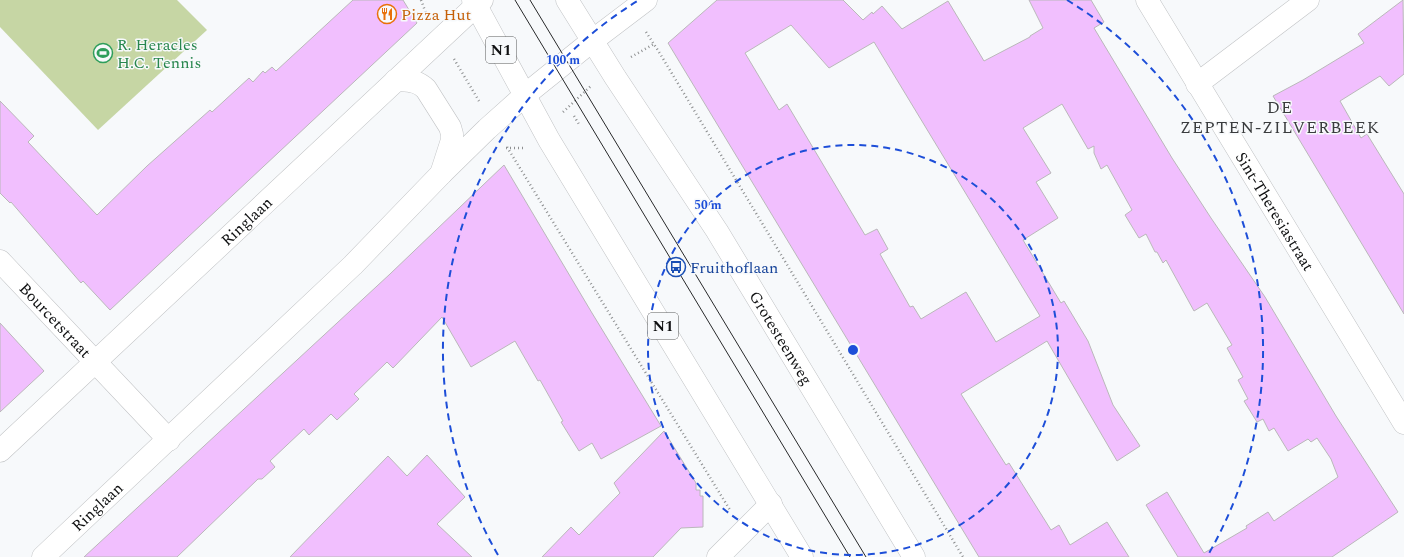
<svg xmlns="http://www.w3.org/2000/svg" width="1404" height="557" font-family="Spectral,serif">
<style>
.green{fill:#c6d6a4}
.building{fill:#f1bffe;stroke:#bab8ba;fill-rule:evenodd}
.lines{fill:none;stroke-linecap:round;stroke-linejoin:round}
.street-casing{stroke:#c1c3c5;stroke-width:23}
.secondary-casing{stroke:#c1c3c5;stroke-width:23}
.primary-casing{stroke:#c1c3c5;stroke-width:23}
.path{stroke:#8e9091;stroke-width:2.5;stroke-dasharray:1 3;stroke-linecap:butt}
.street{stroke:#fff;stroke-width:22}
.secondary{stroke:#fff;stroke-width:22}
.primary{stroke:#fff;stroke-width:22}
.tram{stroke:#28292a;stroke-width:1}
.ring{fill:none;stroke:#1d4ed8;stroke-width:2;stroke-dasharray:7 5}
.labels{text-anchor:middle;stroke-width:3;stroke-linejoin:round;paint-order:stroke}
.shield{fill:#f7f9fb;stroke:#555657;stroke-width:1}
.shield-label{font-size:15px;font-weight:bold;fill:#0f1011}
.food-label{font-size:16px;fill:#c56008;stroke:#f7f9fb;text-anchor:start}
.leisure-label{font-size:16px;fill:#27864d;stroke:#f7f9fb;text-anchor:start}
.street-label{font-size:16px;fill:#0f1011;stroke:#f7f9fb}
.transit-label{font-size:16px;fill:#164399;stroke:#f7f9fb;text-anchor:start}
.neighbourhood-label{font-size:17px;letter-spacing:1px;fill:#3a3c3e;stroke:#f7f9fb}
.centre{fill:#1d4ed8;stroke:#f7f9fb;stroke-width:2}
.ring-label{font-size:12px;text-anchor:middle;font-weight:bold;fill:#1d4ed8;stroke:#f7f9fb;stroke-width:3;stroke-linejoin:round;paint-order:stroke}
</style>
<rect width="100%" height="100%" fill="#f7f9fb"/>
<path class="green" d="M0,0H177L207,30L98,130L0,27Z"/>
<path class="building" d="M353,0H403L417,23L110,310L83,281L81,283L11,202L10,203L0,193V101L34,136L28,142L97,215L147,166L210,110L212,112L249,78L253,82L263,71L265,73L272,67L276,71Z
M717,0H843L863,20L872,12L873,14L882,6L902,29L948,1L984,61L1030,37V36L1043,28L1029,0H1091L1104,22L1094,28L1172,158L1211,218L1265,297L1336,416L1398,512L1332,557H1178L1146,505L1167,492L1204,553L1247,528L1246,526L1268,512L1274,521L1338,477L1331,459L1317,438L1311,442L1308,439L1288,451L1274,428L1269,431L1263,419L1257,422L1244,401L1248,399L1238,380L1243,377L1227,348L1232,345L1207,303L1194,311L1166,260L1163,263L1157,252H1155L1146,234L1139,238L1125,215L1132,210L1107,165L1101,169L1094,153V146L1088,149L1062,104L1023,128L1051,173L1036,182L1058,218L1023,240L1061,303L1064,301L1088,341L1113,405L1140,446L1117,461L1047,341L961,394L1006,465L1009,463L1051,530L1059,525L1070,545L1107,522L1129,557H979L668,43ZM791,25L829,68L874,42L1040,316L996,342L966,292L921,319L913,306L910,307L880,254L888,249L877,229L865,235L787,104L779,110L745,53Z
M1403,0L1404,74L1389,86L1380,76L1340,101L1361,138L1367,134L1404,194V314L1273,96L1303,80L1364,43L1358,34Z
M504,165L592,313L661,426L601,459L592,443L579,451L561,422L563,421L540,380L538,381L515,341L471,367L442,317L393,368L387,362L354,394L359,399L337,420L331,414L309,435L304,429L270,461L275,467L262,479H258L177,557H84L390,274Z
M0,323L44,371L0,412Z
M664,431L696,483V490H700V496H703V527L681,528L653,557H542L571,527L579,535L620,493L614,483Z
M427,455L465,497L437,524L472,557H290L388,456L407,476Z"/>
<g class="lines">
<defs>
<g id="street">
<path id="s1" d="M1147,0L1404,423"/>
<path d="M396,80C408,81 417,80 426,89L450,127L452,134V140L441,174"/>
<path d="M1197,84L1308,0"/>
<path id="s2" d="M0,261L169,440"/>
<path d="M718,557L771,504"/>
</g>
<g id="secondary">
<path id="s3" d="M0,451L482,0"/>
<path id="s4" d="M43,557L353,265L441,174L487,129L525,95L592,41L646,0"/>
</g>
<g id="primary">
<path d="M473,0L549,140L802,557"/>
<path id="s5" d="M567,0L615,77L717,231L914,557"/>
</g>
</defs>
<use href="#street" class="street-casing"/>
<use href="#secondary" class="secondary-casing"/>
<use href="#primary" class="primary-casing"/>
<path class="path" d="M421,0L427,16
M646,32L659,52L963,557
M631,57L654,44
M454,59L479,101
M563,112L592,85
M574,116L580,126
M507,147L730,510
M506,148H524"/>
<use href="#street" class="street"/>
<use href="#secondary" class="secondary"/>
<use href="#primary" class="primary"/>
<path class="tram" d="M515,0L850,557
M530,0L866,557"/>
</g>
<g class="ring">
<circle cx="853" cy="350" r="205"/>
<path d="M498 555A410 410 0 0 1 639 0M1067 0A410 410 0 0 1 1208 555"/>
</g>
<defs>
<symbol id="restaurant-ring" viewBox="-11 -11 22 22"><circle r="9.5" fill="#f7f9fb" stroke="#e8710a" stroke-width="1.5"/><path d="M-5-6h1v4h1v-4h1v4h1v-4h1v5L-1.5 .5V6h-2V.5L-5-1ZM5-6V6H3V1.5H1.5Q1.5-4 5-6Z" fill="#e8710a"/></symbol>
<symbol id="stadium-ring" viewBox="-11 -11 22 22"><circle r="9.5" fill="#f7f9fb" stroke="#2e9e5b" stroke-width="1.5"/><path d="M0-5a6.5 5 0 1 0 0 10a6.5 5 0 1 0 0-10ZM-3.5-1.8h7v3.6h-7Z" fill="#2e9e5b"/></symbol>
<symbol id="bus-ring" viewBox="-11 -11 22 22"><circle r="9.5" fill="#f7f9fb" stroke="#1a4fb4" stroke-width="1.5"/><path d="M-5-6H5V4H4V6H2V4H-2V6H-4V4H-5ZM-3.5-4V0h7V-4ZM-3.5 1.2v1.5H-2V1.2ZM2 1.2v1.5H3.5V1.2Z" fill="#1a4fb4"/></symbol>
</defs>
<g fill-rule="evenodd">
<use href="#restaurant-ring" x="376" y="3" width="22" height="22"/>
<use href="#stadium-ring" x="92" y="42" width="22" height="22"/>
<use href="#bus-ring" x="665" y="256" width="22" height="22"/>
</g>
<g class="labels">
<g class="shield">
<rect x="486" y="37" width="30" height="26" rx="3"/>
<rect x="648" y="313" width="30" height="26" rx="3"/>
</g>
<g class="shield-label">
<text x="501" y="55">N1</text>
<text x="663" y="331">N1</text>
</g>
<g class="food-label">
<text x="401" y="20">Pizza Hut</text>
</g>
<g class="leisure-label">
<text x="117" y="50">R. Heracles<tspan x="117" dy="18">H.C. Tennis</tspan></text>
</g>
<g class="street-label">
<text dy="6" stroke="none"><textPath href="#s1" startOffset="247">Sint-Theresiastraat</textPath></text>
<text dy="6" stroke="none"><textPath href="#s3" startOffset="337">Ringlaan</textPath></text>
<text dy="6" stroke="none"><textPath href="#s2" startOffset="81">Bourcetstraat</textPath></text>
<text dy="6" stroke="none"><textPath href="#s5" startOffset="400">Grotesteenweg</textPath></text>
<text dy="6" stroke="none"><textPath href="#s4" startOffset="74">Ringlaan</textPath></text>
</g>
<g class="transit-label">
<text x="690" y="273">Fruithoflaan</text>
</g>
<g class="neighbourhood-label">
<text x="1280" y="113">DE<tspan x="1280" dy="20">ZEPTEN-ZILVERBEEK</tspan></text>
</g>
</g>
<circle cx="853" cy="350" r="6" class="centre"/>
<g class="ring-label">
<text x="563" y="64">100 m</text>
<text x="708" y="209">50 m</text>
</g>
</svg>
